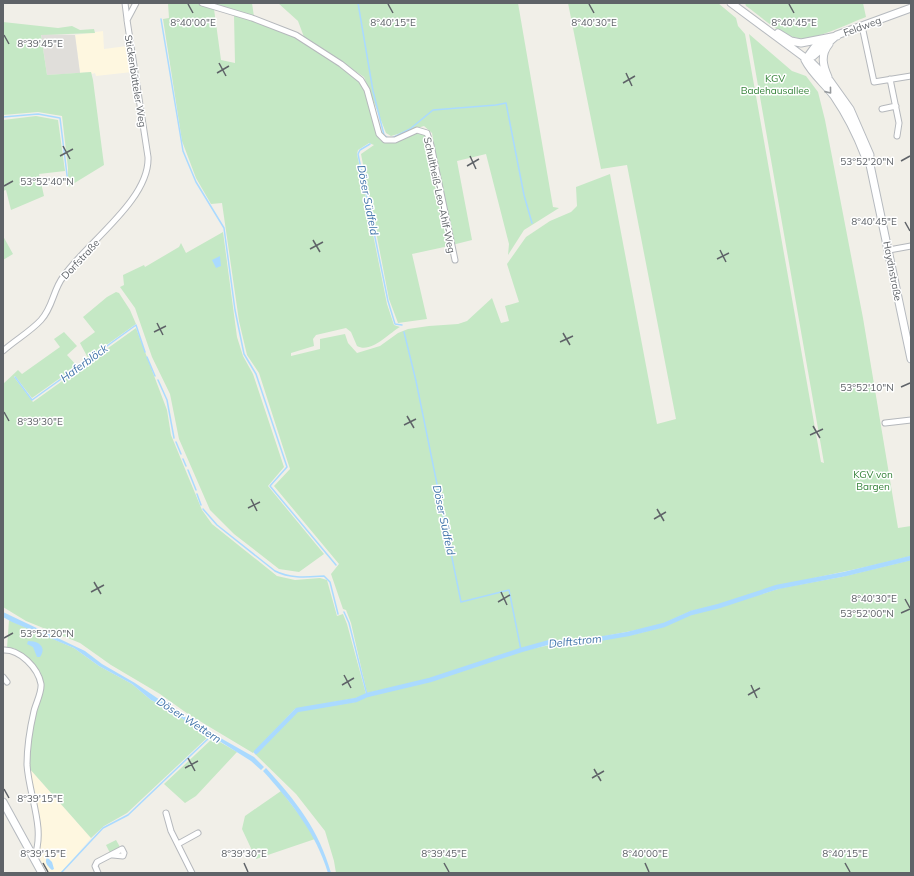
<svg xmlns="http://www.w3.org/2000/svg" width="914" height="876" font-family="Mulish,sans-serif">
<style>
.commercial{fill:#fef7e0}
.industrial{fill:#e0deda}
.green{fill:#c5e8c5}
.water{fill:#aadaff}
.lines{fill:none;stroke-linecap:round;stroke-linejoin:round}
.stream{stroke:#aadaff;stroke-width:1.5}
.canal{stroke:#aadaff;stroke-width:4.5}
.street-casing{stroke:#b5b8bc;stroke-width:7}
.secondary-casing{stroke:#b6babf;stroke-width:9}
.street{stroke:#fff;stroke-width:5}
.secondary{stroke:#fff;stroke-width:7}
.oneway{stroke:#979a9d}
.ticks{fill:none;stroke:#5f6368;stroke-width:1.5}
.labels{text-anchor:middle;stroke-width:3;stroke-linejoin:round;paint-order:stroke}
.street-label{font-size:10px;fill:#5f6368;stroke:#fff}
.park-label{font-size:10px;fill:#348238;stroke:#fff}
.water-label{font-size:11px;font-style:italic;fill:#4174aa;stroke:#fff}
.ticks-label{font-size:10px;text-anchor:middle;fill:#5f6368;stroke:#fff;stroke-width:3;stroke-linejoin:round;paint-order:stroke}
</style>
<rect width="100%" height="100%" fill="#f1efe8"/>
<path class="commercial" d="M103,31L104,49L127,46L132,72L96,76L95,73L92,74L91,72L80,73L75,35Z
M29,768L91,838L61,873H48L38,855L41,842Z"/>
<path class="industrial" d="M41,34L75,35L80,73L47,75Z"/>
<path class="green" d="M168,3H197L214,9L221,60L235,63L234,15L272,26L303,40L355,77L365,89L380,140C396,146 406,136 421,132L427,135L429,141L449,246L412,254L427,319L398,323L389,299L361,154L374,145L369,143L358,150L357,154L387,304L394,325L400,327C389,333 371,354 357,346L351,332L346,328L316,335L313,339L314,346L291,353V356L320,349V339L345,334L348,343L357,353L380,346L398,333L408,329L429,326L458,324L467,321L492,298L501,323L509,321L505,306L519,302L507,264L526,237L550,221L571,212L577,206L576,187L610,174L657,424L676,419L627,165L601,169L568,3H718L736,18L738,26L745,34L821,462L824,463L749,34L792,71L806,76L818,92L825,120L863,318L898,528L911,526V556L870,566L777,586L718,605L691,611L662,624L642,629L573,642L563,640L533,645L425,680L367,693L351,623L346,610L343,609L331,574L339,564L274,486L290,469L259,373L247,355L239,321L222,203L211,204L196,178L182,141L163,19L169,18Z
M207,3H252L254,17Z
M278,3H518L553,207L559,208L524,230L508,255L509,244L486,154L457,161L472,240L452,245L432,133L424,126L391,136L386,133L364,77L304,37L298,21Z
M745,3H863L866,17C849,23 815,41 798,38C779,35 761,16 746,6Z
M3,22L58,28L72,26L80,30L94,29L95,33L41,35L47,75L91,72L93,80L104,165L68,187V168L62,116L38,112L3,115Z
M36,116L58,120L65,171L39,174L44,196L11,210L6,190L3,191V120Z
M223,232L237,337L243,356L253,374L284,467L268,486L324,554L299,572L279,569L234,534L210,510L179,439L170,394L152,357L135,308L120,287L124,285L123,275L144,265L145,267L179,247L181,243L186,253Z
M3,236L13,254L3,260Z
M116,292L119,293L130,310L136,324L88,358L80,343L95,332L83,317L107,297Z
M136,328L167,410L171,435L202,510L212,524L277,576L295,580L320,578L327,580L337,616L343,614L347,624L366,694L356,698L295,709L253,753L188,714L160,694L111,665L80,643L26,621L3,607V384L18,370L22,374L60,347L54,339L64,332L77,346L67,355L77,366L32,398L15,376L14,377L33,402Z
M911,560V873H336L334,861L325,831L296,794L255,754L297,711L355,702L367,696L414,685L521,651L555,644L575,645L591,641L636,634L663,627L693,613L720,607L781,588L841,577Z
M9,620L74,648L99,666L132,684L151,700L171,710L199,731L210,735L127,813L104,826L91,838L29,768C29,739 34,713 42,686L30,663L14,648H7Z
M213,738L237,752L196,796L185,803L164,784Z
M281,791L305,822L315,839L256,859L242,829L245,816Z
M116,840L120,847L110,853L106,845Z"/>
<path class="water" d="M220,256L221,266L216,268L212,260Z
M3,612L85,651L102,664L135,683L194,723L254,757L264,767L261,770L251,761L205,732L199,731L171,710L151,700L132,684L99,666L74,648L12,622L3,617Z
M28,641C39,641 47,647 40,657H37L33,647L27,644Z
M266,768C296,801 319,830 331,873H328C316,833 291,802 263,771Z
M47,857L52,862L54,869L52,870C48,866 44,863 47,857Z"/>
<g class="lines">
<path class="stream" d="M358,3L373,91L384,135L388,138
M161,19L183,151L196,182L224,228L235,310L244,354L256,374L287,467L270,486L336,565
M3,117L38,114L60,118L68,183
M392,138L410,129L433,110L496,105L506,103L524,195L532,223
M370,144L360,150L358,154L388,301L395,324L402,325
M404,332L416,381L461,602L509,590L521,650
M147,357L155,376
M15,377L32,400L136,325L145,352
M158,380L167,400L174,438
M176,442L181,454
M183,459L186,466
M188,470L196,490
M197,494L201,505
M203,509L217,525L275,571C291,579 307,577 324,576L330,582L338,614
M344,612L349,623L367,695
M61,873L103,828L128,815L212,735"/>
<path class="canal" d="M256,752L297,710L356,700L367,695L430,680L521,650L550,642L575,643L628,634L664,625L691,613L719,606L777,587L845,574L911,558"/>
<defs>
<path id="street" d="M125,3L127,19
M202,3L252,18L296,35L341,64L361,80L367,90L379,134L385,140H395L417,130L427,133L431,145L455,260
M862,26L874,82L911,76
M890,79L899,123L897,136
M882,109L896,106
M889,250L911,246
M3,351C15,340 30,332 41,320C53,307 53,290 63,277C85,244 150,200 148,157L127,20L136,3
M885,423L911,420
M3,650C20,649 38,668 41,684C42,692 36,703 34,711C30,728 27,747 27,765C29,796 46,829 34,858
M3,677L7,682
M166,813L171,831L192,873
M178,844L198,833
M98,873L95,866L97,862L122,849L124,853L123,856L113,855"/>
<path id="secondary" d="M731,3L812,63L830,81L850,109L870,155L869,160L911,359
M778,33L791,41L801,43L837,36
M806,59L814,48L823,40
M805,60C812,74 825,84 834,96C847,115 857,135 865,156L869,160
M805,60L813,56L837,35L911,8
M828,77C823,66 820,55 829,44
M3,802L42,873"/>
</defs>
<use href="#street" class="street-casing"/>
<use href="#secondary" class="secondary-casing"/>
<use href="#street" class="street"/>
<use href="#secondary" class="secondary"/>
</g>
<defs><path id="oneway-chevron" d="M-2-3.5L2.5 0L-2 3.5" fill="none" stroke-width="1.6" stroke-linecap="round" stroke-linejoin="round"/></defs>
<use class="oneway" href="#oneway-chevron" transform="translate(829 91) rotate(51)"/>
<path class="ticks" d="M188,4L193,13M388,4L393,13M589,4L594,13M789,4L794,13M4,35L9,44M219,63L226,76M217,73L229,66M626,73L632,86M623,83L635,76M63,146L70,159M60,156L73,149M470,156L476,169M901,161L910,156M467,166L479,159M4,186L13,181M905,222L910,231M313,240L320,252M310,249L323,242M720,250L726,262M717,259L729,253M157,323L163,335M154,332L166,326M563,333L570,345M560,342L573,336M901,387L910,383M4,412L9,421M407,416L414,428M404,425L416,419M813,426L820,438M810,435L823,429M251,499L257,511M248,508L260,502M657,509L664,521M654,519L666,512M94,582L101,594M91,592L104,585M501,592L507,605M905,599L910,608M498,602L510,595M901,613L910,609M4,638L13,633M344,675L351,688M342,685L354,678M751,685L757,698M748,695L760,688M188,758L195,771M185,768L198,761M594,769L601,781M592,778L604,771M4,789L9,798M43,863L48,872M244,863L248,872M444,863L449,872M645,863L649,872M845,863L850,872"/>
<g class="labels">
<g class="street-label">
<text transform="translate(862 26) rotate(-20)" y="4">Feldweg</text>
<text transform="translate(136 81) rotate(81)" y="4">Stickenbütteler Weg</text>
<text transform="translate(440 195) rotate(78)" y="4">Schultheiß-Leo-Ahlf-Weg</text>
<text transform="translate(80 259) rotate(-47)" y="4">Dorfstraße</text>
<text transform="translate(893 271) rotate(79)" y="4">Haydnstraße</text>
</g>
<g class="park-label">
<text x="775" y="82">KGV<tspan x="775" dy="12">Badehausallee</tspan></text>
<text x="873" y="478">KGV von<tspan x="873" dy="12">Bargen</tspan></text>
</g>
<g class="water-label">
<text transform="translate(368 200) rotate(79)" y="4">Döser Südfeld</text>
<text transform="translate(84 363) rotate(-36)" y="4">Haferblöck</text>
<text transform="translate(444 520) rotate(78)" y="4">Döser Südfeld</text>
<text transform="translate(575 641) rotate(-6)" y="4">Delftstrom</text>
<text transform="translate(189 720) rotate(33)" y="4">Döser Wettern</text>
</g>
</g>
<g class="ticks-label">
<text x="193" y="26">8°40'00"E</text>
<text x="393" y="26">8°40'15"E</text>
<text x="594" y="26">8°40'30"E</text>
<text x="794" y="26">8°40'45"E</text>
<text x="40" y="47">8°39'45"E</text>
<text x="867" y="165">53°52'20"N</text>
<text x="47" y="185">53°52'40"N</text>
<text x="874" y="225">8°40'45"E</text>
<text x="867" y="391">53°52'10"N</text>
<text x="40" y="425">8°39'30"E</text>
<text x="874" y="602">8°40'30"E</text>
<text x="867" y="617">53°52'00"N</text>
<text x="47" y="637">53°52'20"N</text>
<text x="40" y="802">8°39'15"E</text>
<text x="43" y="857">8°39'15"E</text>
<text x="244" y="857">8°39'30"E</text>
<text x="444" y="857">8°39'45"E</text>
<text x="645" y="857">8°40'00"E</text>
<text x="845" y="857">8°40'15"E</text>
</g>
<rect width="914" height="876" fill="none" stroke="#5f6368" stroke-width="8"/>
</svg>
